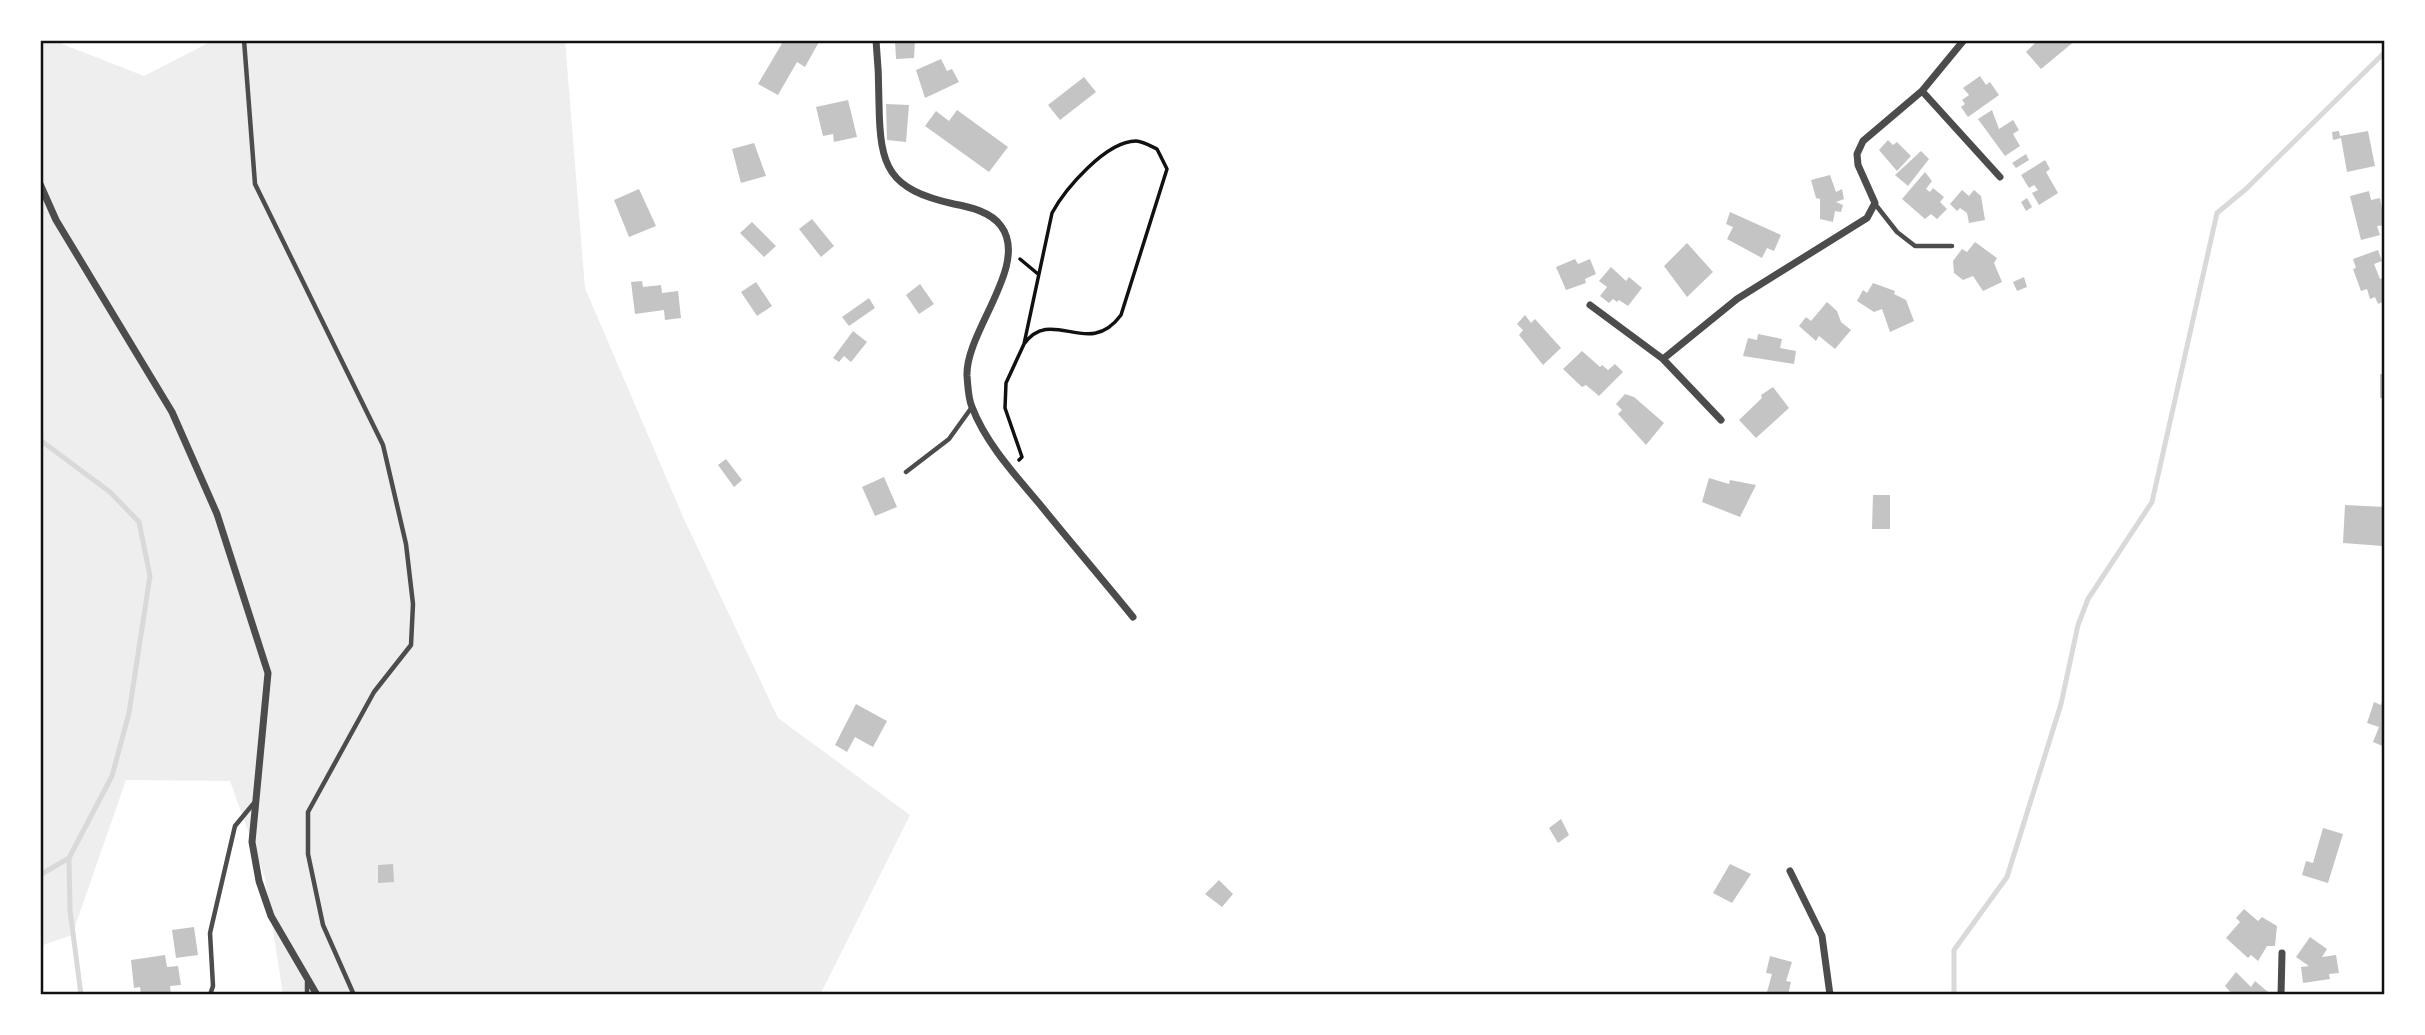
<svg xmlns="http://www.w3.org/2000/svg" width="2425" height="1035" font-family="Poppins,sans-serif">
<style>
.green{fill:#eee}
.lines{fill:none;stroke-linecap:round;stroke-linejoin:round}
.stream{stroke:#d9d9d9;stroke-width:5}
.building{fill:#c4c4c4}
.path{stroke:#111;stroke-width:3.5}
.service{stroke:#4c4c4c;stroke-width:4.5}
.minor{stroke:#4c4c4c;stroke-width:7}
.neatline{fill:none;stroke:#111;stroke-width:2.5}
</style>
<rect width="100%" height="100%" fill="#fff"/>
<path class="green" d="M40,40H52L144,76L214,40H565L585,288L684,519L778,718L910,815L820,995H283L265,878L230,781L126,780L72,935L40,946Z"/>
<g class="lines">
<path class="stream" d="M40,440L110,492L139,522L150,576L129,713L112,776L69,858L40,875
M69,858L70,910L81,995
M1954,995V950L2007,877L2061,704L2078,625L2088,599L2152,502L2217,213L2246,189L2385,52"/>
</g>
<path class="building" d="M784,40H820L805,67L797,62L778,95L758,84Z
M895,40H915L914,58L896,59Z
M2038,40H2076L2041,69L2026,52Z
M941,59L947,71L952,69L959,82L925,98L916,70Z
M1980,76L1986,85L1990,82L1999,95L1968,117L1961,107L1965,104L1962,100L1969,95L1963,88Z
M1084,77L1096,92L1060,120L1048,105Z
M848,100L857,137L834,142L833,134L823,136L816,107Z
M886,104L909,105L906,142L887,140Z
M957,110L1008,147L989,172L925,126L936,111L949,121Z
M1992,110L1999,129L2013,120L2019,130L2013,134L2020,146L2005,156L1978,119Z
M2339,131L2340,136L2368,131L2375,166L2347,172L2341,138L2333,140L2332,132Z
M1888,140L1893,145L1897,142L1911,156L1897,171L1879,150Z
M754,143L766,176L741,183L732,149Z
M1921,151L1929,159L1908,186L1895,175Z
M2026,154L2029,160L2016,168L2012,163Z
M2045,160L2050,169L2046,172L2058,193L2039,205L2032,193L2038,190L2034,185L2029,188L2021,175Z
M1925,172L1932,181L1926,189L1930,192L1933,188L1944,197L1940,202L1947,209L1937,219L1931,214L1925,219L1902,199Z
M1830,175L1836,192L1842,189L1844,199L1836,202L1843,205L1841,212L1835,211L1833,222L1820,219V199L1816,198L1811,180Z
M639,189L656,226L629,237L614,200Z
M1962,190L1969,196L1974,190L1981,196L1985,220L1969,223L1967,213L1960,208L1957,211L1950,204Z
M2369,191L2371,200L2380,198L2385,225L2377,226L2380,235L2361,240L2350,196Z
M2027,198L2032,207L2026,211L2021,202Z
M1730,212L1781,235L1774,251L1767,248L1762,258L1727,239L1733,227L1726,224Z
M812,219L834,246L821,257L799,229Z
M752,222L776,246L764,257L740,233Z
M1975,242L1997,258L1994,263L2002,282L1983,291L1973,276L1963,280L1954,273L1953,261L1962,249L1967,252Z
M1687,243L1713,272L1687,297L1664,266Z
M2378,250L2382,261L2374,264L2380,279L2385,277V301L2378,304L2375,297L2370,299L2367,289L2361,291L2353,269L2356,268L2353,259Z
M1575,259L1578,264L1590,259L1596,274L1585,279L1586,283L1566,290L1556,267Z
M1611,267L1626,281L1629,277L1642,288L1628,306L1619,300L1617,302L1613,299L1609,303L1600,296L1607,287L1599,281Z
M2024,277L2027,287L2017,291L2013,282Z
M642,281L643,287L661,285L662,293L678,291L681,318L665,320L664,310L635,314L631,282Z
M756,282L772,306L757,316L741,292Z
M1873,283L1895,291L1894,294L1906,300L1914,321L1890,332L1882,309L1874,312L1857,301L1863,290L1867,293Z
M920,284L934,304L919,314L906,295Z
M869,298L875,308L849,326L842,317Z
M1827,302L1837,311L1841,322L1851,330L1835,349L1819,336L1816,341L1799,326L1806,317L1811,321Z
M1525,315L1531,323L1535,319L1561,348L1543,365L1519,335L1523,330L1517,324Z
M853,331L867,342L851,362L844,356L839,362L833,358Z
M1758,334L1782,339L1780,348L1796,351L1794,364L1743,356L1748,338L1757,340Z
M1582,351L1600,367L1602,365L1608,370L1615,364L1623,372L1599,396L1586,385L1582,387L1563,369Z
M2380,374H2385V398H2380Z
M1773,387L1789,408L1756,438L1739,420L1762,398L1761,395Z
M1625,394L1634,397L1664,423L1646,445L1618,414L1622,410L1616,404Z
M726,459L742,480L734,487L718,465Z
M884,477L897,507L875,516L862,487Z
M1709,478L1729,484L1730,480L1756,485L1740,517L1702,502Z
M1873,495H1890V529H1872Z
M2345,505L2385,507L2383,546L2343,543Z
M2384,695H2385V747L2373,742L2379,727L2367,723L2374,702L2381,705Z
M856,704L887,721L873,747L855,737L847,752L835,745Z
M1561,819L1569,835L1558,843L1549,828Z
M2323,828L2343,834L2328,883L2302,875L2306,861L2313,863Z
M393,864L394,882L378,883V865Z
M1730,864L1751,874L1732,903L1713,893Z
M1219,880L1233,894L1222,907L1205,894Z
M2244,909L2258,921L2262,917L2277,926L2275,946H2267L2258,961L2251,955L2248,958L2226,938L2240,922L2236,918Z
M194,927L198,955L176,958L172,930Z
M2310,937L2327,949L2322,957L2336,955L2339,973L2329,974L2330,979L2303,983L2301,967L2309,966L2296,957Z
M165,955L167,967L178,966L181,985L170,986L171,995H141L140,987L134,988L131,960Z
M1770,956L1792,962L1786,981L1791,982L1788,995L1767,992L1772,974L1766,973Z
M2236,972L2251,987L2255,981L2268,992L2265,995H2233L2225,986Z"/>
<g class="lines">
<path class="path" d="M1020,259L1038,274
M1019,460L1022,457L1005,408L1006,383L1024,344L1052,213C1065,189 1106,141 1136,141C1142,141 1151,146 1157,149L1167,169L1121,315C1088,360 1052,305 1024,344"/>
<path class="service" d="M244,40L255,184L383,445L406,544L413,604L411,645L374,692L308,812V854L323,925L354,995
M1875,204L1897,232L1915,246H1952
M906,472L949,439L972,407
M307,982V995
M210,995L213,986L210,933L235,826L254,803"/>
<path class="minor" d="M876,40C878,61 879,83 879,104C880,168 888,189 954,204C970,207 991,212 1001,226C1030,265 965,332 967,376C968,386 968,398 972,407C986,444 1017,477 1042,507C1072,544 1103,580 1133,617
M1922,91L2000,177
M40,184L56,220L172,412L217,514L268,673L252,842L259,881L271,916L317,995
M1590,305L1663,359
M1721,420L1663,359L1737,299L1867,218L1875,203L1858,165L1857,154L1863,141L1922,91L1964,40
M1790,871L1822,936L1830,995
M2281,995L2282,953"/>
</g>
<rect width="2425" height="1035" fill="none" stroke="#ffffff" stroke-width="84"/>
<rect x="42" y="42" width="2341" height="951" class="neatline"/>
</svg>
